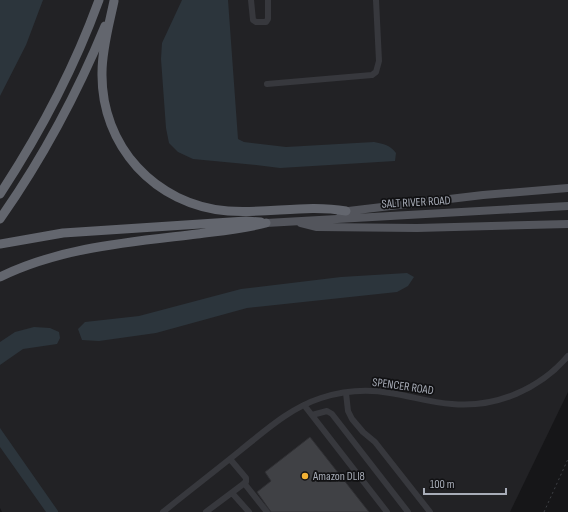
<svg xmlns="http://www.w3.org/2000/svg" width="568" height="512" font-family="'Sofia Sans Condensed',sans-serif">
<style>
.built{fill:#222225}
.water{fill:#2c353c}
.building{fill:#404145;stroke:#303034}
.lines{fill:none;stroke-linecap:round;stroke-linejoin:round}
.path{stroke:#3d3f44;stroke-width:1;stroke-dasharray:2 3;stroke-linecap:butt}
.minor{stroke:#37383d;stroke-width:6}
.major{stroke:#53555c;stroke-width:8}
.highway{stroke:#63666e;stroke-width:9}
.poi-dot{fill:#f2b134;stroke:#111113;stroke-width:1.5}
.labels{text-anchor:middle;stroke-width:3.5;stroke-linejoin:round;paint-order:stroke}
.street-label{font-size:12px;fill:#a8adb8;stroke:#111113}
.poi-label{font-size:12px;fill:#a8adb8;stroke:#111113;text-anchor:start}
</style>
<rect width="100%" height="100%" fill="#161618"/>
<path class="built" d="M0,0H568V392L510,512H2L0,508Z"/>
<path class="water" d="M0,0H43L26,45L0,96Z
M182,0H228L238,139L244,142L286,147L374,142C384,144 390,145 396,153L395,161L280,168L256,165L193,159L178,152L169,143L166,128L161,59L162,43Z
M407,273L414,277L408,286L397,292L247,308L156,333L99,341L82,340L78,329L85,322L139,316L241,289L341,277Z
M34,327L50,328L59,332L60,338L57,344L23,349L0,365V342L15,332Z
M0,428L58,511V512H46L0,447Z"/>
<path class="building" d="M310,437L369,512H271L257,492L271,481L265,472Z"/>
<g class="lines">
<path class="path" d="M544,512L568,459"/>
<path class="minor" d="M251,0L253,20L256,22H266L268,19V0
M267,84L372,75L376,72L379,61L376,0
M346,393L348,411L352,419L363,432L375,442L430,512
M304,405L387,512
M312,415L327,411L332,414L408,512
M244,483L267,512
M232,493L249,512
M163,512C189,491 215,471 241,450C266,430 290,408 321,398C343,391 368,389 390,393C411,396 431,403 452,404C496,408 540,389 568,356
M206,512L246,482V478L230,459"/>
<path class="major" d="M340,212L483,195L568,188
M266,223L568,206
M301,223L317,227L417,228L568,224"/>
<path class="highway" d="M114,1C109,25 102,49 102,73C101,146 155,205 228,211C268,214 307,204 346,211
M0,194C40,133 74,69 99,0
M0,219C42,159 77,94 105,26
M0,244L63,233L246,221L261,222
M0,277C61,247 131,242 197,234C220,231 243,229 266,223"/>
</g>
<circle class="poi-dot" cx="305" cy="476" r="4"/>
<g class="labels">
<g class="street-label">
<text transform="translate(416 202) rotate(-3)" y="4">SALT RIVER ROAD</text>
<text transform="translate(403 386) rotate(8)" y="4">SPENCER ROAD</text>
</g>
<g class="poi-label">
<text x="313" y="480">Amazon DLI8</text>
</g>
</g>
<path d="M424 488v6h82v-6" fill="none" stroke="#a8adb8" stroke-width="2"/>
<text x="430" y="488" font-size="12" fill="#a8adb8" stroke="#111113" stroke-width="3" paint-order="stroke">100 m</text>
</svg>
